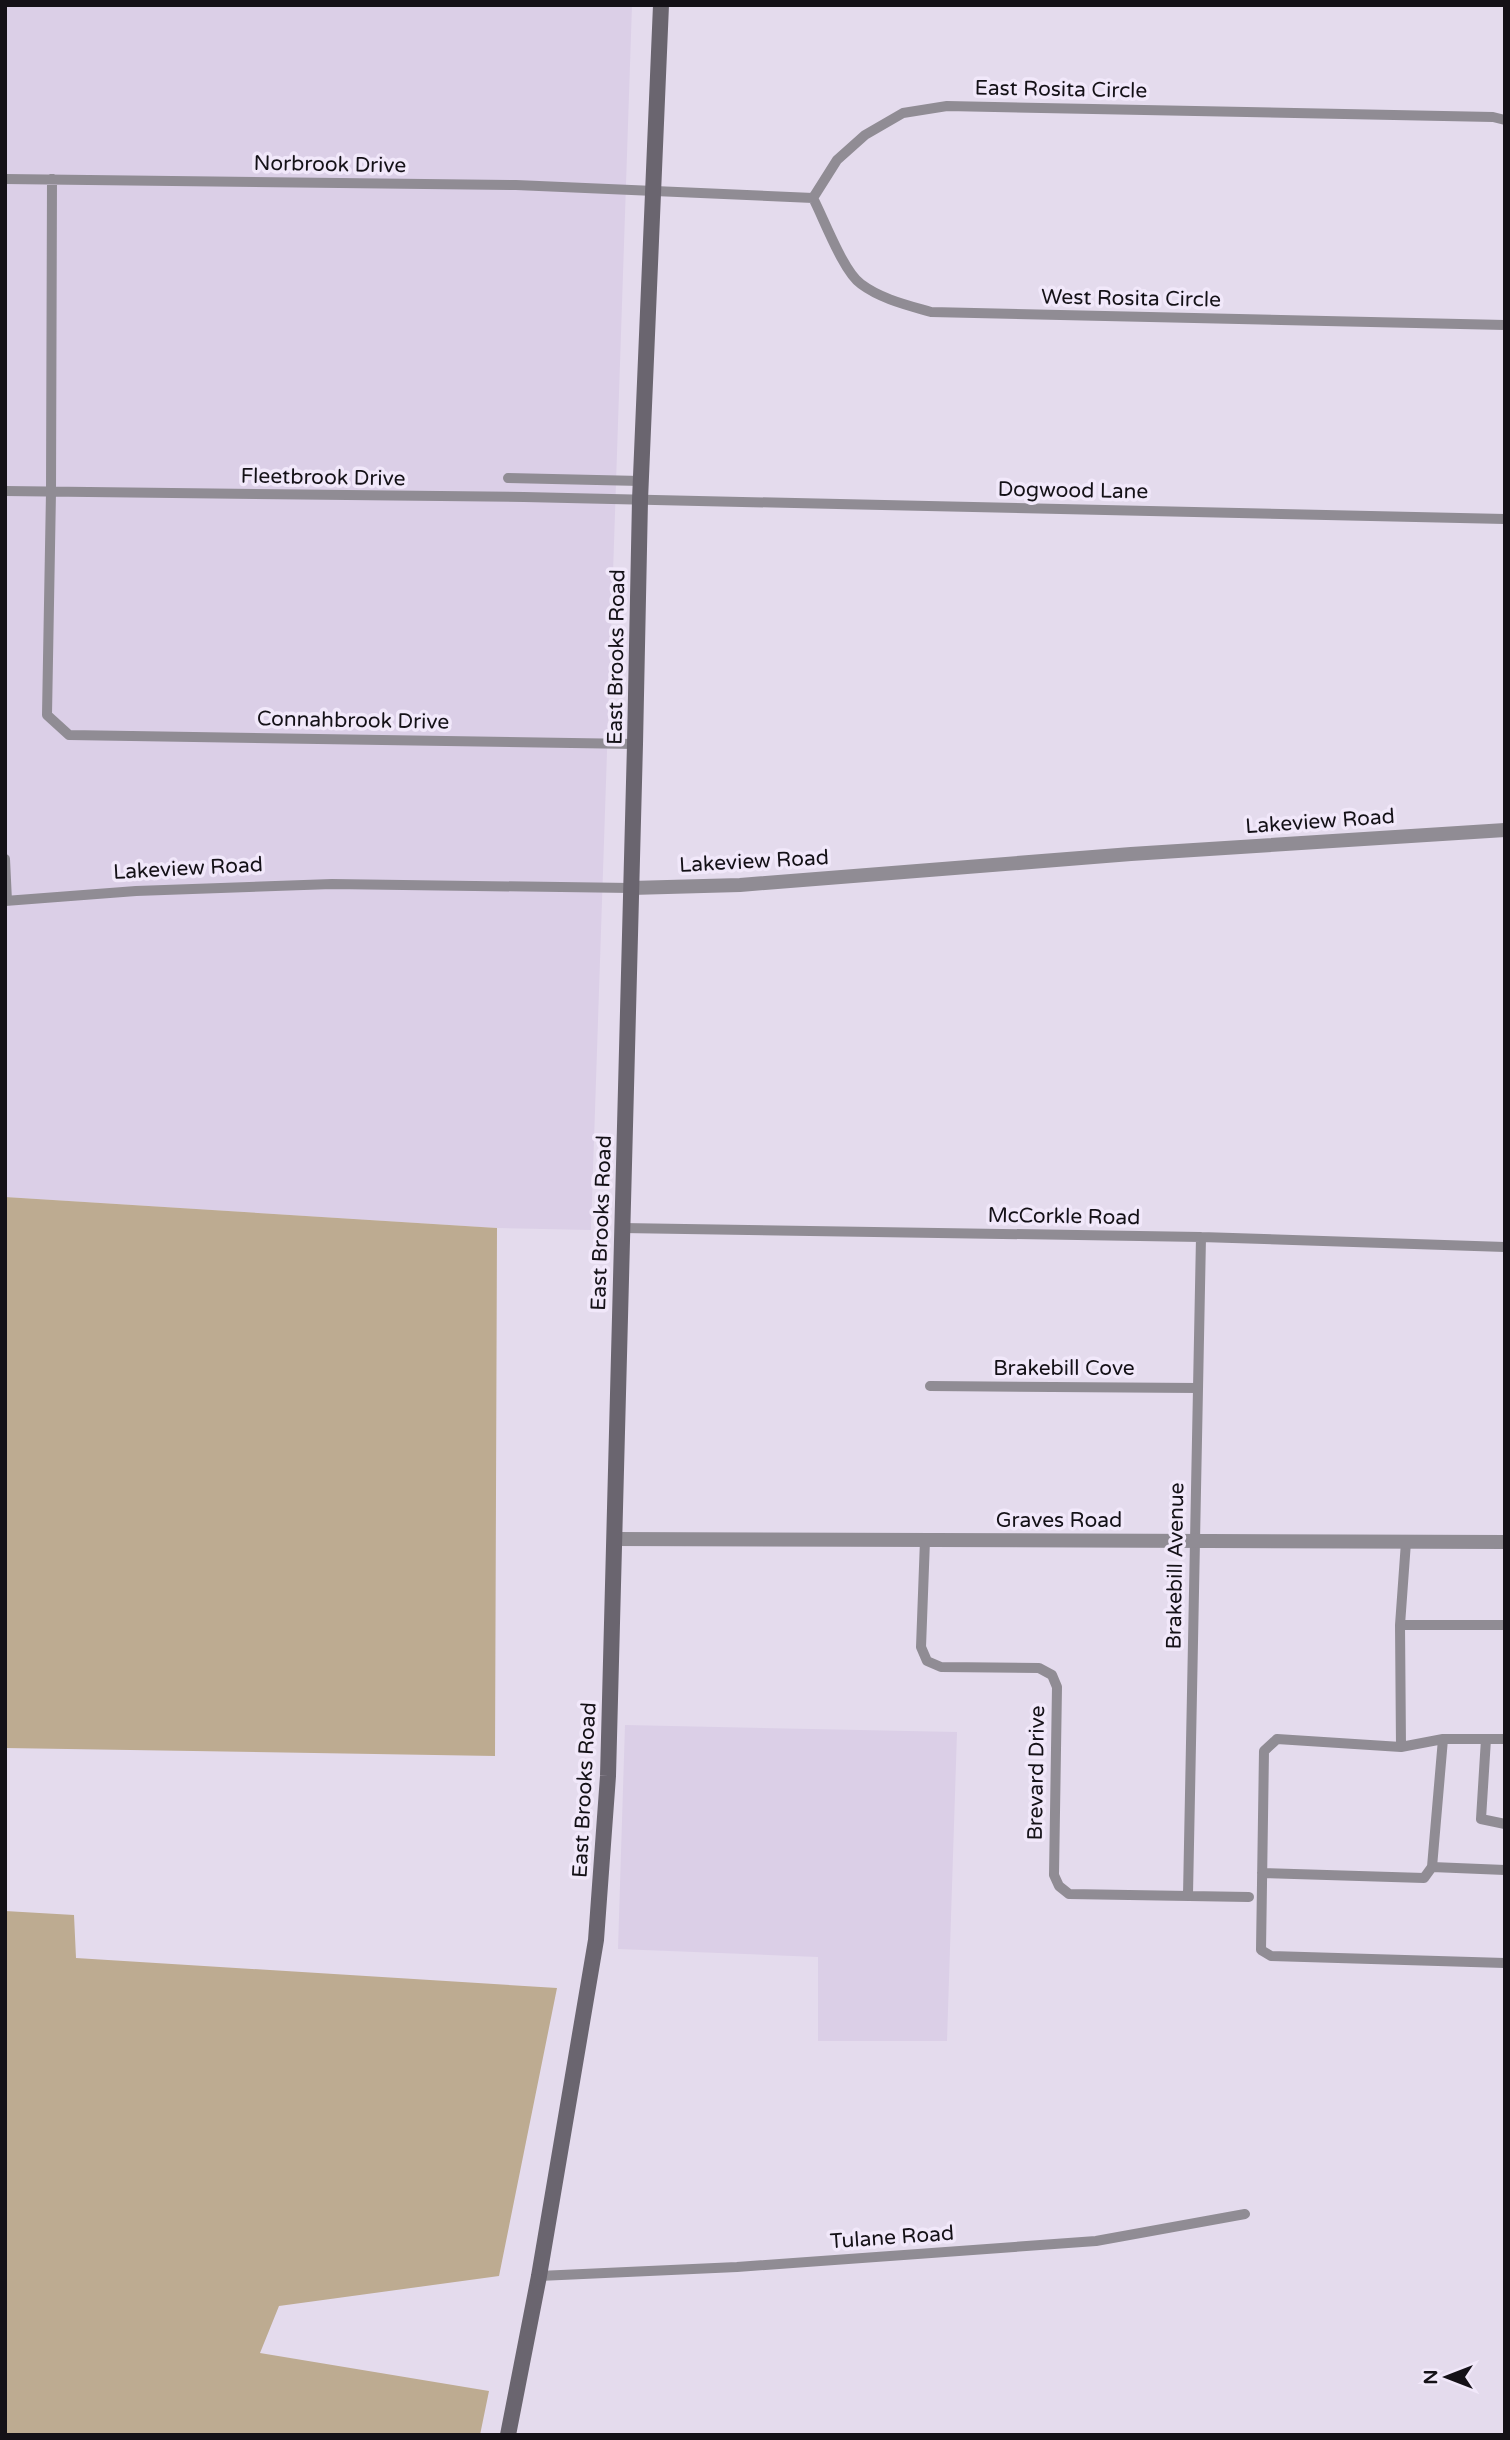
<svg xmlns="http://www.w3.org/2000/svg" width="1510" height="2440" font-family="'Varela Round',sans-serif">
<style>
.built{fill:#dbcfe7}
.forest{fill:#bdab91}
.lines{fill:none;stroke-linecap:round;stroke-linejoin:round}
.minor{stroke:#908c94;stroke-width:10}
.tertiary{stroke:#908c94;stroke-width:14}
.secondary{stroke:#6a656f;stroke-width:16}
.labels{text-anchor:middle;stroke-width:7;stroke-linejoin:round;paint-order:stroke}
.street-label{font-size:21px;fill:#141117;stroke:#f1e8fa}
</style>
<rect width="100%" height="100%" fill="#e4dbed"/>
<path class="built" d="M5,5H632L591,1230L497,1228L5,1197Z
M625,1725L957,1732L947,2041H818V1957L618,1949Z"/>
<path class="forest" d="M5,1197L497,1228L495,1756L5,1748Z
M5,1911L74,1915L76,1958L557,1988L499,2276L279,2306L260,2353L489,2391L480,2435H5Z"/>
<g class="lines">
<path class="minor" d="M5,179L516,185L813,198
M52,179L51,492L47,715L69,735L635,744
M813,198C824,219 843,271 861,284C881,299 907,305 931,312L1505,325
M813,198L837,160L865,135L903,113L947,106L1493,117L1505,120
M508,478L641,481
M5,491L524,497L1505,519
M5,859L7,901
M5,901L136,891L332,884L631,888
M622,1228L1201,1237L1505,1247
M930,1386L1198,1388
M925,1540L921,1647L927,1661L941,1667L1039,1668L1052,1675L1057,1687L1054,1875L1059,1886L1069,1894L1249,1897
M1400,1625H1505
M1486,1739L1481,1819L1505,1824
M1505,1739H1443L1401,1747L1277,1739L1264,1751L1261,1950L1271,1956L1505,1963
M1401,1747L1400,1625L1406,1542
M1432,1867L1443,1739
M1262,1873L1424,1878L1432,1867L1505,1870
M1188,1895L1201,1237
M539,2276L737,2267L1096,2241L1245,2214"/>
<path class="tertiary" d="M631,888L740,885L1131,854L1505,830
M614,1539L1505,1542"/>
<path class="secondary" d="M508,2435L539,2276L596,1940L608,1776L635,744L640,500L661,5"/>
</g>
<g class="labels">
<g class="street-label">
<text transform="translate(1061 89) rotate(1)" y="7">East Rosita Circle</text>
<text transform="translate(330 164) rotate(1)" y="7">Norbrook Drive</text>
<text transform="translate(1131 298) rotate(1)" y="7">West Rosita Circle</text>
<text transform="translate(323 477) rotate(1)" y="7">Fleetbrook Drive</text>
<text transform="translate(1073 490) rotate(1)" y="7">Dogwood Lane</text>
<text transform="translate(616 657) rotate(-89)" y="7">East Brooks Road</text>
<text transform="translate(353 720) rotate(1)" y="7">Connahbrook Drive</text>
<text transform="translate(1320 821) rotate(-4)" y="7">Lakeview Road</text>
<text transform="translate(754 861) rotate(-3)" y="7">Lakeview Road</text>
<text transform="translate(188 868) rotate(-3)" y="7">Lakeview Road</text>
<text transform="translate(1064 1216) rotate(1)" y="7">McCorkle Road</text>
<text transform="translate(601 1223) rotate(-88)" y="7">East Brooks Road</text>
<text x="1064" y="1375">Brakebill Cove</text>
<text x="1059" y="1527">Graves Road</text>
<text transform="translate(1175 1566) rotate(-89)" y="7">Brakebill Avenue</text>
<text transform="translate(1036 1773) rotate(-89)" y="7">Brevard Drive</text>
<text transform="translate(584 1790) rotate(-87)" y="7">East Brooks Road</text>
<text transform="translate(892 2237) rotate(-4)" y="7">Tulane Road</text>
</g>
</g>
<rect width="1510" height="2440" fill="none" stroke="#141117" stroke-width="14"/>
<g transform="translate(1447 2377) rotate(270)" stroke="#f1e8fa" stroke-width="5" paint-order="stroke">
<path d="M0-5L12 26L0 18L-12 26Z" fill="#141117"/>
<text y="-10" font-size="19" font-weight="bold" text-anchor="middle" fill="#141117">N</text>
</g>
</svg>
